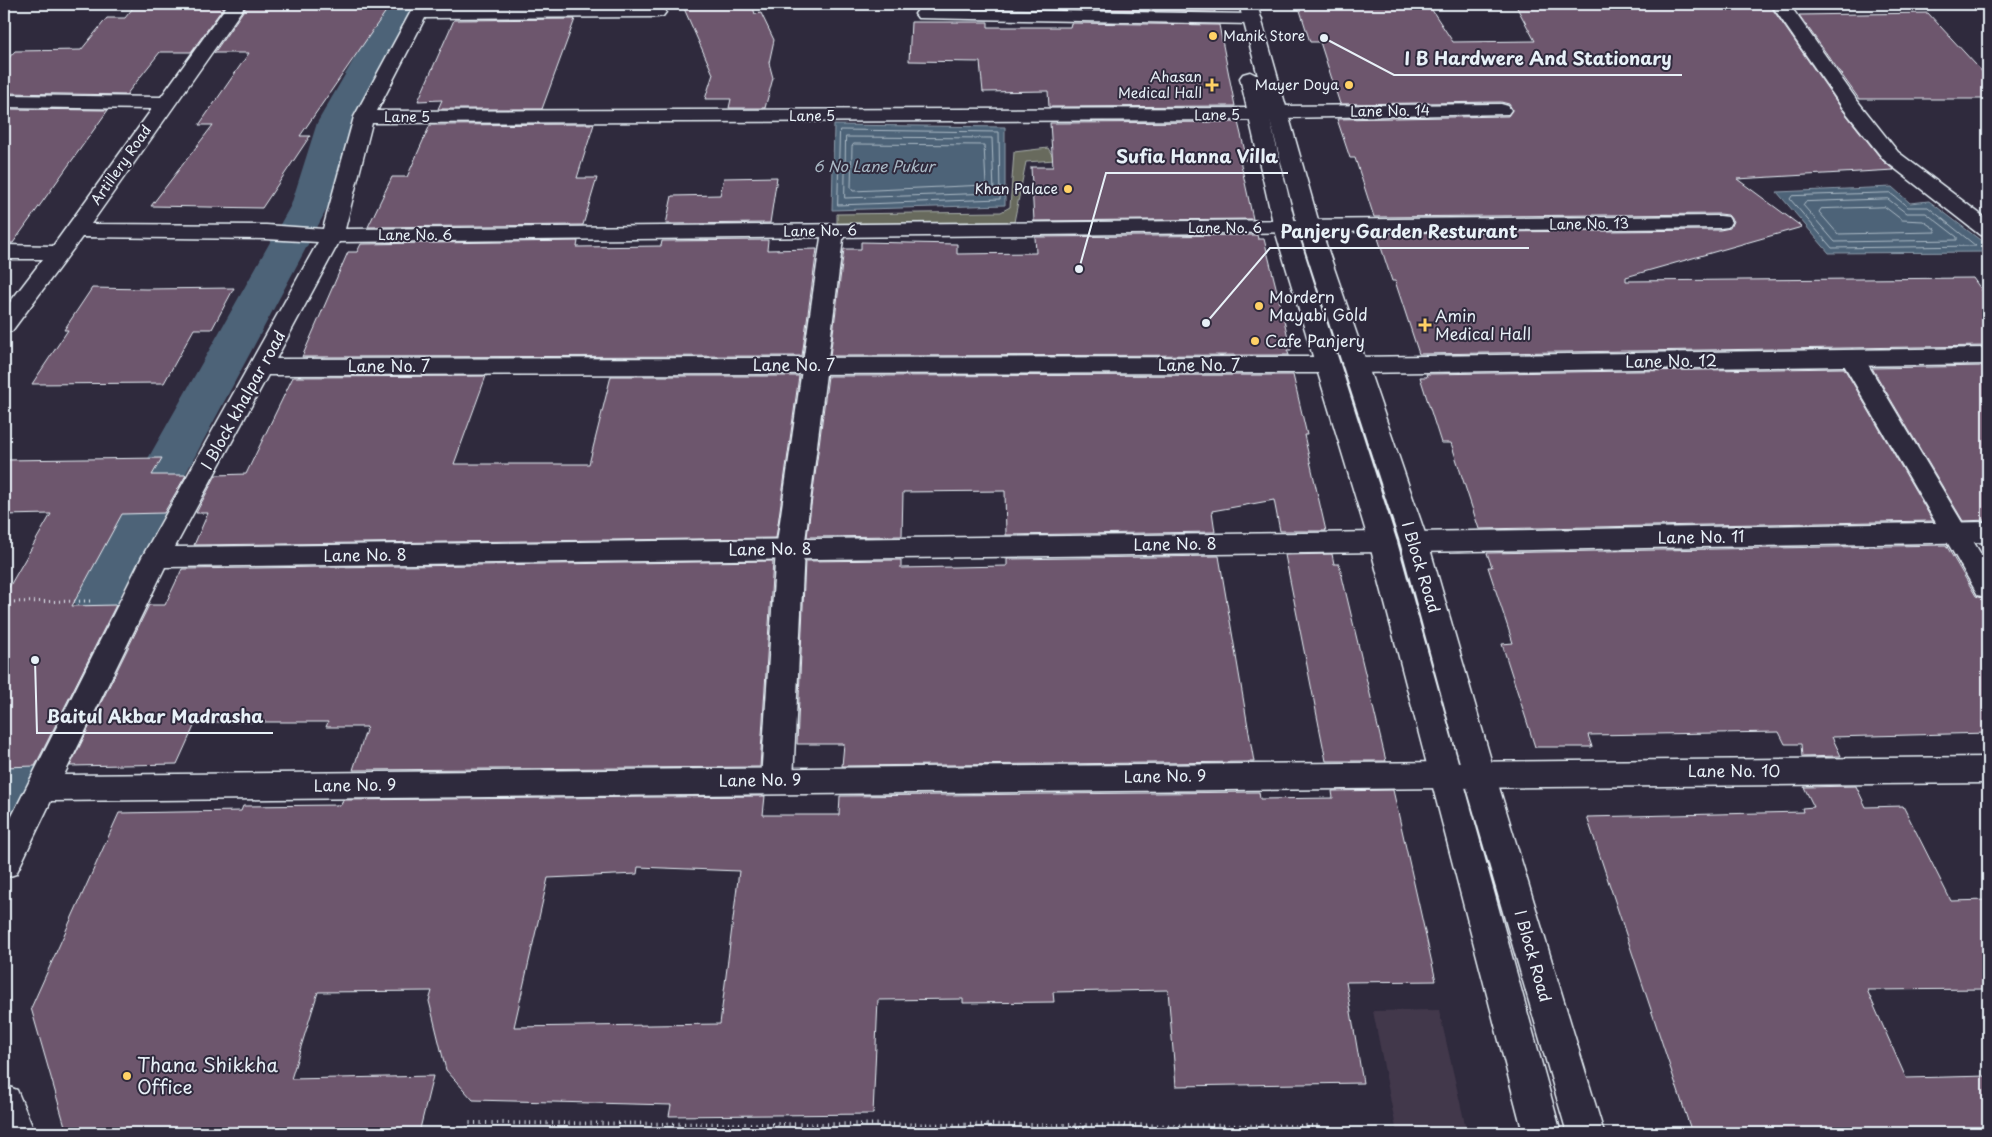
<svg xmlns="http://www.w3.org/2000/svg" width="1992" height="1137" font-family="'Playpen Sans',sans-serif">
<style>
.built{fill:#42384b}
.green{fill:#676b5d;stroke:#a8aeaa}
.water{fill:#4e6478;stroke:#8c9cab}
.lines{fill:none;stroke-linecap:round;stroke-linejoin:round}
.shore{stroke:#aab9c5;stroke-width:1}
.canal{fill:#4e6478;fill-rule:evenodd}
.building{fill:#6d576d;stroke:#e8f1f8;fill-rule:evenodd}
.pedestrian-casing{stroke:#e8f1f8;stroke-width:3}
.minor-casing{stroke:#e8f1f8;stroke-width:3}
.tertiary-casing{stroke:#e8f1f8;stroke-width:3}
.path-far1{stroke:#e8f1f8;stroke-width:3;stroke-dasharray:1 4;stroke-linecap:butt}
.path{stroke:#e8f1f8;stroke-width:4;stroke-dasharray:1 4.5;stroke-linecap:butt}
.pedestrian{fill:#2f2a3d;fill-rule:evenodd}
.minor{fill:#2f2a3d;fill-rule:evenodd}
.tertiary{fill:#2f2a3d;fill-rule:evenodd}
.poi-dot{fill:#ffd166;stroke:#2f2a3d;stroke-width:2}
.labels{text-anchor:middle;stroke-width:4;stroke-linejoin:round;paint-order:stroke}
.far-poi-label{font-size:14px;fill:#e8f1f8;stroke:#2f2a3d;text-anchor:end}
.far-street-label{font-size:14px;fill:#e8f1f8;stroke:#2f2a3d}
.far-water-label{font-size:15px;font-style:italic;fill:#aab9c5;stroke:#2f2a3d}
.poi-label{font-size:16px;fill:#e8f1f8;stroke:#2f2a3d;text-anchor:start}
.street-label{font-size:16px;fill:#e8f1f8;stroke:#2f2a3d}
.near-poi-label{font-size:19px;fill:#e8f1f8;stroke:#2f2a3d;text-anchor:start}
.leader{fill:none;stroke:#e8f1f8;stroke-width:2}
.callout-dot{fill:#e8f1f8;stroke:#2f2a3d;stroke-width:2}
.callout-label{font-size:18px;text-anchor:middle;font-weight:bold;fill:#e8f1f8;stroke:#2f2a3d;stroke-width:4;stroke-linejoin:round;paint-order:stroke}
</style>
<rect width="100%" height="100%" fill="#2f2a3d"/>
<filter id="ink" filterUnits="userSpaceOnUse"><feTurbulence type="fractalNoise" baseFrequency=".02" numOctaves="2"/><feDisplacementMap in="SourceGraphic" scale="10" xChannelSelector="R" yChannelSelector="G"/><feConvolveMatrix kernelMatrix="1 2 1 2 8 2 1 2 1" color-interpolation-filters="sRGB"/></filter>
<g filter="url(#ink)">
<path class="built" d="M1439,1010L1467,1133H1397L1373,1011Z"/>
<path class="green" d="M1048,148L1055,160L1026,162L1014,222L837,224V214L1001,212L1010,207L1014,152Z"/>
<path class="water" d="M834,125L1005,127V205L832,210Z
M1892,187L1910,203L1929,201L1988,246V252L1829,253L1777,192Z"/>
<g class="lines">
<path class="shore" d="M840,130L999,132L1000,199L838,205Z
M846,137L992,138L994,193L845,198Z
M854,144L984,145L986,185L853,191L851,188L852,147Z
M1890,193L1908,207H1928L1976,246L1832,248L1790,199L1792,196Z
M1888,199L1906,213H1926L1957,237V240L1835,242L1803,205L1805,202Z
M1885,207L1902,220L1923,221L1935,229V232L1838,234L1819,212L1821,209Z"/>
<path class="canal" d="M386,4H418L353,123L329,205L121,595L136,622L25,847L4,855V774L84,622L71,595L291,205L317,123Z"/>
</g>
<path class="building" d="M136,4H226L191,52H160L126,95L4,93V63L15,51L81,50L107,18H125Z
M248,4H391L300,136H310L262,208L151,206L213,125H199L249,53H214Z
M461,4H581L460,6Z
M682,4H752L755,14L761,13L774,40L769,63L773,78L765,108H729L731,99H705L713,74Z
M1069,4H1214L1215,12L1070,9Z
M1298,4H1428L1453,42L1535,41L1515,4H1587L1589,8L1769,4L1841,108L1883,161L1894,170L1737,179L1802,227L1626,277V281L1973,278L1988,299V346L1419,354L1395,281H1392L1378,238H1381L1380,233L1720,230L1730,228L1733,221L1728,215L1720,214L1374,217L1355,158H1350L1337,119L1508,116L1512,109L1509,104L1501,102L1340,104L1320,42H1310Z
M1928,13L1988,78V99H1859L1799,15Z
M575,19L542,109H438L442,100L418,101L454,20Z
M911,22H988V27H1070L1071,23L1219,25L1235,106L1049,107L1048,91L983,92L980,62L909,61Z
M4,109L108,110L13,243H4Z
M1238,122L1247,160H1240L1253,219L1034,221L1031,167H1053L1050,123Z
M594,124L577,178H597L583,225L368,227L392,177H407L430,125Z
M777,177L770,223L666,224L672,196L720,195L724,178Z
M1257,235L1258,239H1264L1278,295L1291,350H1287L1289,355L830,356L844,249H861V242L957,244V254L1036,253L1035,237Z
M768,240L767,250L817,249L802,356L302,357L348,252H357L361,244L578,241L577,247L661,246L662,241Z
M92,288L146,289L234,288L212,329H194L164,383L32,384L68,330H64Z
M1988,366V520L1963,521L1872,368Z
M1844,368L1933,521L1479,529L1451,443H1441L1420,377H1427L1426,374Z
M1293,375L1307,435H1304L1326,531H1280L1274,500L1212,511L1215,532L1006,535L1005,491L903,492L902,536L807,537L828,376Z
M486,376L454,464H589L611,376H799L776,538L194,545L208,513H196L216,475L246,474L293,377Z
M162,458L152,475H186L164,513L122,514L72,606L116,605L35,766L4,767V596L51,514L4,515V460Z
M1946,545L1976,596L1988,600V733L1832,737L1841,756L1802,757L1801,744H1785L1779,732L1588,735L1592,747H1535L1502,644L1513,643L1488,567H1492L1487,553Z
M1332,554L1334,564H1339L1386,761H1326L1285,555Z
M1219,556L1254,762L842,766L844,744H797L805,561L901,560V568L1007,566V559Z
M773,561L760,767L353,770L367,727H326L328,722H196L177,764L70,766L149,605H165L182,569Z
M1856,786L1866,807L1903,806L1951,901L1988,900V989L1867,990L1906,1078L1988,1076V1133H1692L1587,817L1803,812L1802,808L1814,807L1804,787Z
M1393,790L1436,981L1346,982L1363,1083L1176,1086L1168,990L1053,992L1054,1002L963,1003V999L878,1000L873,1114L669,1116L671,1105L473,1100L446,1070L429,1001L432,991L318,992L291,1079L433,1076L419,1133H67L31,1008L119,813L241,811L243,806L341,805L343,800L765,796L763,815H839L840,796L1259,792L1260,799L1333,798L1332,791ZM638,867L739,871L720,1024L514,1027L548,878L637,874Z"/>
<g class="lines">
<defs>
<path id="pedestrian" d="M833,224L841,226L844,231L804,549L793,780L788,789L777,793L766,789L761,780L776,549L822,231L825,226Z
M1852,350L1860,353L1864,358L1988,566V598L1978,595L1840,358L1844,353Z"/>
<path id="minor" d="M228,4H246L91,224L266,225L323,229L354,117L415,4H433L431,8L657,7L663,8L666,12L663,16L657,17L425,18L377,111L1259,108L1266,110L1269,114L1266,118L1259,120L372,123L345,229L1720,216L1728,217L1731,222L1728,227L1720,228L339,242L276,359L1326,357L1334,360L1338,365L1334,370L1326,373L268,375L175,547L1383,532L1393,535L1397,542L1393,549L1383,552L165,567L64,775L1988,757V783L51,801L16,874L4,878V832L142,557L318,242L266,239L82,237L12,331L4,333V310L43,259H4V245L53,246L152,109L4,107V95L161,97Z
M1771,4H1789L1856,99L1898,152L1988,220V236L1980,235L1884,160L1842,107Z
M924,9L1253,14L1259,15L1262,19L1259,23L1253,24L918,18L915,14L918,10Z
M1501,104L1508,106L1511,110L1508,114L1278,118L1271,116L1268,112L1271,108L1278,106Z
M1988,348V364L1354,373L1346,370L1342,365L1346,360L1354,357Z
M1988,522V542L1414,552L1404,549L1400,542L1404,535L1414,532Z
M4,1085L17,1090L35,1133H4Z"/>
<path id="tertiary" d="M1239,4H1257L1320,227L1428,542L1495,774L1604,1133H1567L1463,774L1400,542L1298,227L1270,120L1296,227L1397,542L1561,1133H1523L1369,542L1274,227L1240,78L1243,74L1250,72L1258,76Z"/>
</defs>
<use href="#pedestrian" class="pedestrian-casing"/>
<use href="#minor" class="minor-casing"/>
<use href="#tertiary" class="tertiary-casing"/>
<path class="path-far1" d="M4,602L91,601"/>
<path class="path" d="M1085,1126V1133
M466,1133L469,1123L1319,1126L1320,1133"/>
<use href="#pedestrian" class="pedestrian"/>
<use href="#minor" class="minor"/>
<use href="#tertiary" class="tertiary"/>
</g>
</g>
<g class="poi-dot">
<circle cx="1213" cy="36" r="5"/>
<path d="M1209.5 77.5h5v5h5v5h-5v5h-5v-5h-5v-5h5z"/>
<circle cx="1349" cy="85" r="5"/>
<circle cx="1068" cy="189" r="5"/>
<circle cx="1259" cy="306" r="5"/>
<path d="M1422.5 317.5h5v5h5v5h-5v5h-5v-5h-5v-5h5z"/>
<circle cx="1255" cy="341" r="5"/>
<circle cx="127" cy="1076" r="5"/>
</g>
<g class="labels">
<g class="far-poi-label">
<text x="1223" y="41" text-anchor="start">Manik Store</text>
<text x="1202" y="82">Ahasan<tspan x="1202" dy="16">Medical Hall</tspan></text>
<text x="1339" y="90">Mayer Doya</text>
<text x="1058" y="194">Khan Palace</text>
</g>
<g class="far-street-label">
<text transform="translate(1390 111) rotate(-1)" y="5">Lane No. 14</text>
<text transform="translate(1217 115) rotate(-1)" y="5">Lane 5</text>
<text x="812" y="121">Lane 5</text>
<text x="407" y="122">Lane 5</text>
<text transform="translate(121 165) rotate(-55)" y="5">Artillery Road</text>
<text transform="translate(1589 224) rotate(-1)" y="5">Lane No. 13</text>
<text x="1225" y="233">Lane No. 6</text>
<text transform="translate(820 231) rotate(-1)" y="5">Lane No. 6</text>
<text x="415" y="240">Lane No. 6</text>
</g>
<g class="far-water-label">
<text x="874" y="172">6 No Lane Pukur</text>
</g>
<g class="poi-label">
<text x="1269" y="303">Mordern<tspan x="1269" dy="18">Mayabi Gold</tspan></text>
<text x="1435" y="322">Amin<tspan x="1435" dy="18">Medical Hall</tspan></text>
<text x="1265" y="347">Cafe Panjery</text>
</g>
<g class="street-label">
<text transform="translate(1671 361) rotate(-1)" y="6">Lane No. 12</text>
<text x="794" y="371">Lane No. 7</text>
<text x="1199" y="371">Lane No. 7</text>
<text x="389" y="372">Lane No. 7</text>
<text transform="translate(243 400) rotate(-61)" y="6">I Block khalpar road</text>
<text transform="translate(1701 537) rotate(-1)" y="6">Lane No. 11</text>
<text transform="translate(1175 544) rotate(-1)" y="6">Lane No. 8</text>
<text transform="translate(770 549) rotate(-1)" y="6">Lane No. 8</text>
<text transform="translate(365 555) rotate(-1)" y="6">Lane No. 8</text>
<text transform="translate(1421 567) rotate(73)" y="6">I Block Road</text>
<text x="1734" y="777">Lane No. 10</text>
<text transform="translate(1165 776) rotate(-1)" y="6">Lane No. 9</text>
<text transform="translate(760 780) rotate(-1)" y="6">Lane No. 9</text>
<text transform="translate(355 785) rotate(-1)" y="6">Lane No. 9</text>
<text transform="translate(1533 956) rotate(74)" y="6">I Block Road</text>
</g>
<g class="near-poi-label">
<text x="137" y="1072">Thana Shikkha<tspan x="137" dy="22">Office</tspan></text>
</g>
</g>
<path class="leader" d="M1324 38L1394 75H1682M1079 269L1106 173H1288M1206 323L1270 248H1529M35 660L37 733H273"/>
<g class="callout-dot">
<circle cx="1324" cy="38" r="5"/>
<circle cx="1079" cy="269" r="5"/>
<circle cx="1206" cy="323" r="5"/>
<circle cx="35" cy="660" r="5"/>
</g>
<g class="callout-label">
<text x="1538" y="65">I B Hardwere And Stationary</text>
<text x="1197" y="163">Sufia Hanna Villa</text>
<text x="1399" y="238">Panjery Garden Resturant</text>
<text x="155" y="723">Baitul Akbar Madrasha</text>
</g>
<rect width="1992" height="1137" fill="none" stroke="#2f2a3d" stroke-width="20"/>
<rect x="10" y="10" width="1972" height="1117" fill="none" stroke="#e8f1f8" stroke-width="2" filter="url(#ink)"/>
</svg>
